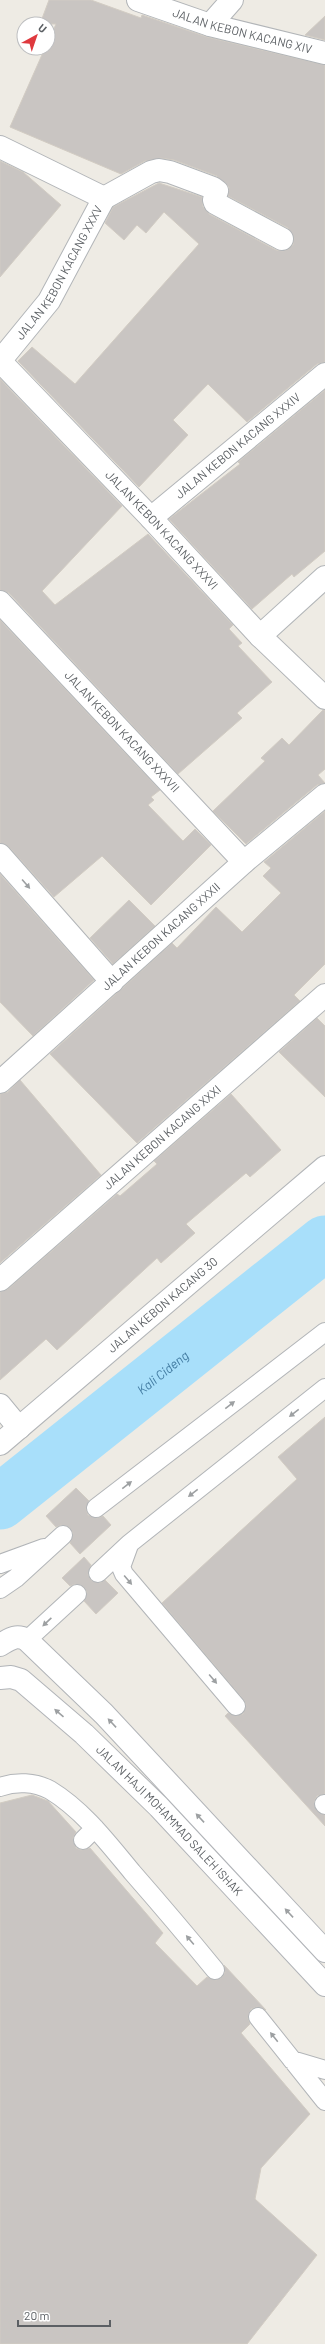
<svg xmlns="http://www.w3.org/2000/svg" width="325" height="2344" font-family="Barlow,sans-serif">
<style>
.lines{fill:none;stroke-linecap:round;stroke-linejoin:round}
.river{stroke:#a8dffa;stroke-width:55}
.building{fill:#c9c5c2;stroke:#d2ccc3}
.lane-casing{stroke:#b2b5b8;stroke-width:20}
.street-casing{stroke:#b2b5b8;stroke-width:24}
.secondary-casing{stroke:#b1b4b8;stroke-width:24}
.lane{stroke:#fff;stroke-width:18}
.street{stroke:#fff;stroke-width:22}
.secondary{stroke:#fff;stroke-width:22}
.oneway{fill:#9da0a2}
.labels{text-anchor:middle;stroke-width:3.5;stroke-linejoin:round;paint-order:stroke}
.street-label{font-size:12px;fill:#5c6064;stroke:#fff}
.water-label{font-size:13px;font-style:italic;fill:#437ca2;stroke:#fff}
</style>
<rect width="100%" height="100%" fill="#eeebe4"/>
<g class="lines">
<path class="river" id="s1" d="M0,1502L325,1243"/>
</g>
<path class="building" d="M49,0H91L141,18L142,15L207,37L325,65V362L317,364L247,422L208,384L173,420L188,435L139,487L18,361L32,347L75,384L199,244L164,212L146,233L137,225L124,240L105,223L113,207L159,183L202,197L203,207L209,214L276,250L283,251L289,249L293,245L294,238L288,228L228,196L229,187L217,176L174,160L161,158L145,161L121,174L10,127L45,48H48V42L56,24H40Z
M325,16V40L305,35Z
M0,161L23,172L61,205L0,277Z
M0,379L122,506L42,591L55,605L148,534L233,625L229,629L242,643L238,646L272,682L237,713L242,718L178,774L9,593L0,590Z
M325,390V551L294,577L292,574L252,609L169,519L240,464L238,462Z
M0,620L160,790L151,797L154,800L148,805L183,841L195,829L211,845L151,905L102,856L54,897L9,847L0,843Z
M323,710H325V769L318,775L325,783L317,785L246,844L213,811L265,761L261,758L282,738L289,745Z
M325,811V964L294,995L300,1001L137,1143L50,1054L172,943L177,948L216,907L242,932L281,893L263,876L271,868L264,862Z
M0,874L94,980L33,1036L0,1002Z
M129,900L155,926L113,964L90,938Z
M317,1018L325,1026V1097L279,1052Z
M20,1080L101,1175L0,1263V1094L8,1092Z
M231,1094L281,1150L250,1177L246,1173L186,1224L195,1233L161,1263L157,1258L57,1350L46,1339L0,1380V1292L8,1289L117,1194L120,1196L157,1164L154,1161Z
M325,1417V1794L317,1796L314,1802L317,1811L325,1815V1826L225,1716L228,1713L237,1716L243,1714L246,1705L244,1700L162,1603L297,1479L278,1457Z
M76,1488L89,1501L86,1509L88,1515L97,1518L103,1516L111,1525L80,1554L70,1543L73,1533L70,1528L61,1525L56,1527L46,1516Z
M84,1557L91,1565L88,1575L91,1580L100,1583L105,1580L118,1593L96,1614L84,1601L87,1592L84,1587L75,1584L70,1586L62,1578Z
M32,1795L48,1801L76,1832L73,1838L76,1848L81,1850L90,1848L163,1933L155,1943L197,1986L207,1977L216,1980L221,1978L225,1973L224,1965L266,2010L257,2007L251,2009L248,2018L250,2024L241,2033L310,2114L261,2168L255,2199L317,2255L247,2344H0V1803Z"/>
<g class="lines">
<defs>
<path id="lane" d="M96,1508L325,1332
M129,1545L121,1567L124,1574L236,1706
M0,1564L44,1548
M98,1573L129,1544L325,1388
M0,1589L16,1578L63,1535
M27,1640L77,1594
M0,1787C16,1781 35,1782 50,1790C83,1810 108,1843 132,1872C160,1904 188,1937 215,1970
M324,1804L325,1805
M83,1840L95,1828
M258,2017L325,2101
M292,2060L325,2070"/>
<g id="street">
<path id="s2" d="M138,0L210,25L325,53"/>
<path d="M210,25L232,0"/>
<path d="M0,147L104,198"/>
<path d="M104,198L151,172L159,170L170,172L213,188L217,191L214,200L215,203L282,239"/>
<path id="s3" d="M0,361L151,518L260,636L325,698"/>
<path id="s4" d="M0,361L49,301L104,198"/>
<path id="s5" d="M151,518L325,374"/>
<path id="s6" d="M0,602L244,862"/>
<path d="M260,636L325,577"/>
<path d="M0,855L112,982"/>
<path id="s7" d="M0,1082L244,862L325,795"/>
<path id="s8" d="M0,1280L325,995"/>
<path d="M0,1405L19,1428"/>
<path id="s9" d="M0,1444L325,1167"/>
</g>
<g id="secondary">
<path d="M0,1645C10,1639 16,1634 27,1640L104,1714L325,1951"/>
<path id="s10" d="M0,1678L11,1677L21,1680L84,1734L159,1807L325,1985"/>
</g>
</defs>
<use href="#lane" class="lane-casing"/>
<use href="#street" class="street-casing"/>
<use href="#secondary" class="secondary-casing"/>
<use href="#lane" class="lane"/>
<use href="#street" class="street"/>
<use href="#secondary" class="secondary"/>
</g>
<defs><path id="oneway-solid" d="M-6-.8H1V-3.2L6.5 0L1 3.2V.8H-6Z"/></defs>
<g class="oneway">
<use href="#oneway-solid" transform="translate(26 884) rotate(49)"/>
<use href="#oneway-solid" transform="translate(230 1405) rotate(-38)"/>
<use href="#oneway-solid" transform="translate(294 1413) rotate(142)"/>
<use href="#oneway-solid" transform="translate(127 1485) rotate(-38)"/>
<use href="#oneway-solid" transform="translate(193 1493) rotate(142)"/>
<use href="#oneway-solid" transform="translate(128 1580) rotate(50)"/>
<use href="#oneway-solid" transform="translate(47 1622) rotate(137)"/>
<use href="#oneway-solid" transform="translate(213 1679) rotate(50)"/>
<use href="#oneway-solid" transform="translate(59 1713) rotate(-139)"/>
<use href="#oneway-solid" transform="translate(112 1723) rotate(-133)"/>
<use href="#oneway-solid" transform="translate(200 1818) rotate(-133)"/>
<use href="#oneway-solid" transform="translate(289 1913) rotate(-133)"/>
<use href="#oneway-solid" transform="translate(190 1940) rotate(-130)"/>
<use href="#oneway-solid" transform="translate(274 2037) rotate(-129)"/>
</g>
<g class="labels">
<g class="street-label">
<text dy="4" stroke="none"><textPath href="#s2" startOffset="109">JALAN KEBON KACANG XIV</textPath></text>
<text dy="4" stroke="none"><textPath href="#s4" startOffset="107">JALAN KEBON KACANG XXXV</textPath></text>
<text dy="4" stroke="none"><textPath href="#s5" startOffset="113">JALAN KEBON KACANG XXXIV</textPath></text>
<text dy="4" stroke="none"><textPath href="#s3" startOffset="234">JALAN KEBON KACANG XXXVI</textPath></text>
<text dy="4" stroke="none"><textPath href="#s6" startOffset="178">JALAN KEBON KACANG XXXVII</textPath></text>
<text dy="4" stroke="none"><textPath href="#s7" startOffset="217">JALAN KEBON KACANG XXXII</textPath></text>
<text dy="4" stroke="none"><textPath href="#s8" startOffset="216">JALAN KEBON KACANG XXXI</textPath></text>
<text dy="4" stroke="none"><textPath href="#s9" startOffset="214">JALAN KEBON KACANG 30</textPath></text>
<text dy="4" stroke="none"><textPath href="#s10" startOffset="226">JALAN HAJI MOHAMMAD SALEH ISHAK</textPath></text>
</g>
<g class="water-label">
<text dy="5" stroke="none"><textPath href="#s1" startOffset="208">Kali Cideng</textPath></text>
</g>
</g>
<g transform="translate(36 36) rotate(40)"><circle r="19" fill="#ffffff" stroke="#bebfc1"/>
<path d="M0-3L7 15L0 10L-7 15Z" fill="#df393e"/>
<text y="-6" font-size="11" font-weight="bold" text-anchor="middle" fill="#5c6064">U</text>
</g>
<path d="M18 2320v6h92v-6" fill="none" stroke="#5c6064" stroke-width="2"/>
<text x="24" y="2320" font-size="12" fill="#5c6064" stroke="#ffffff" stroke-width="3" paint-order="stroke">20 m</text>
</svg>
